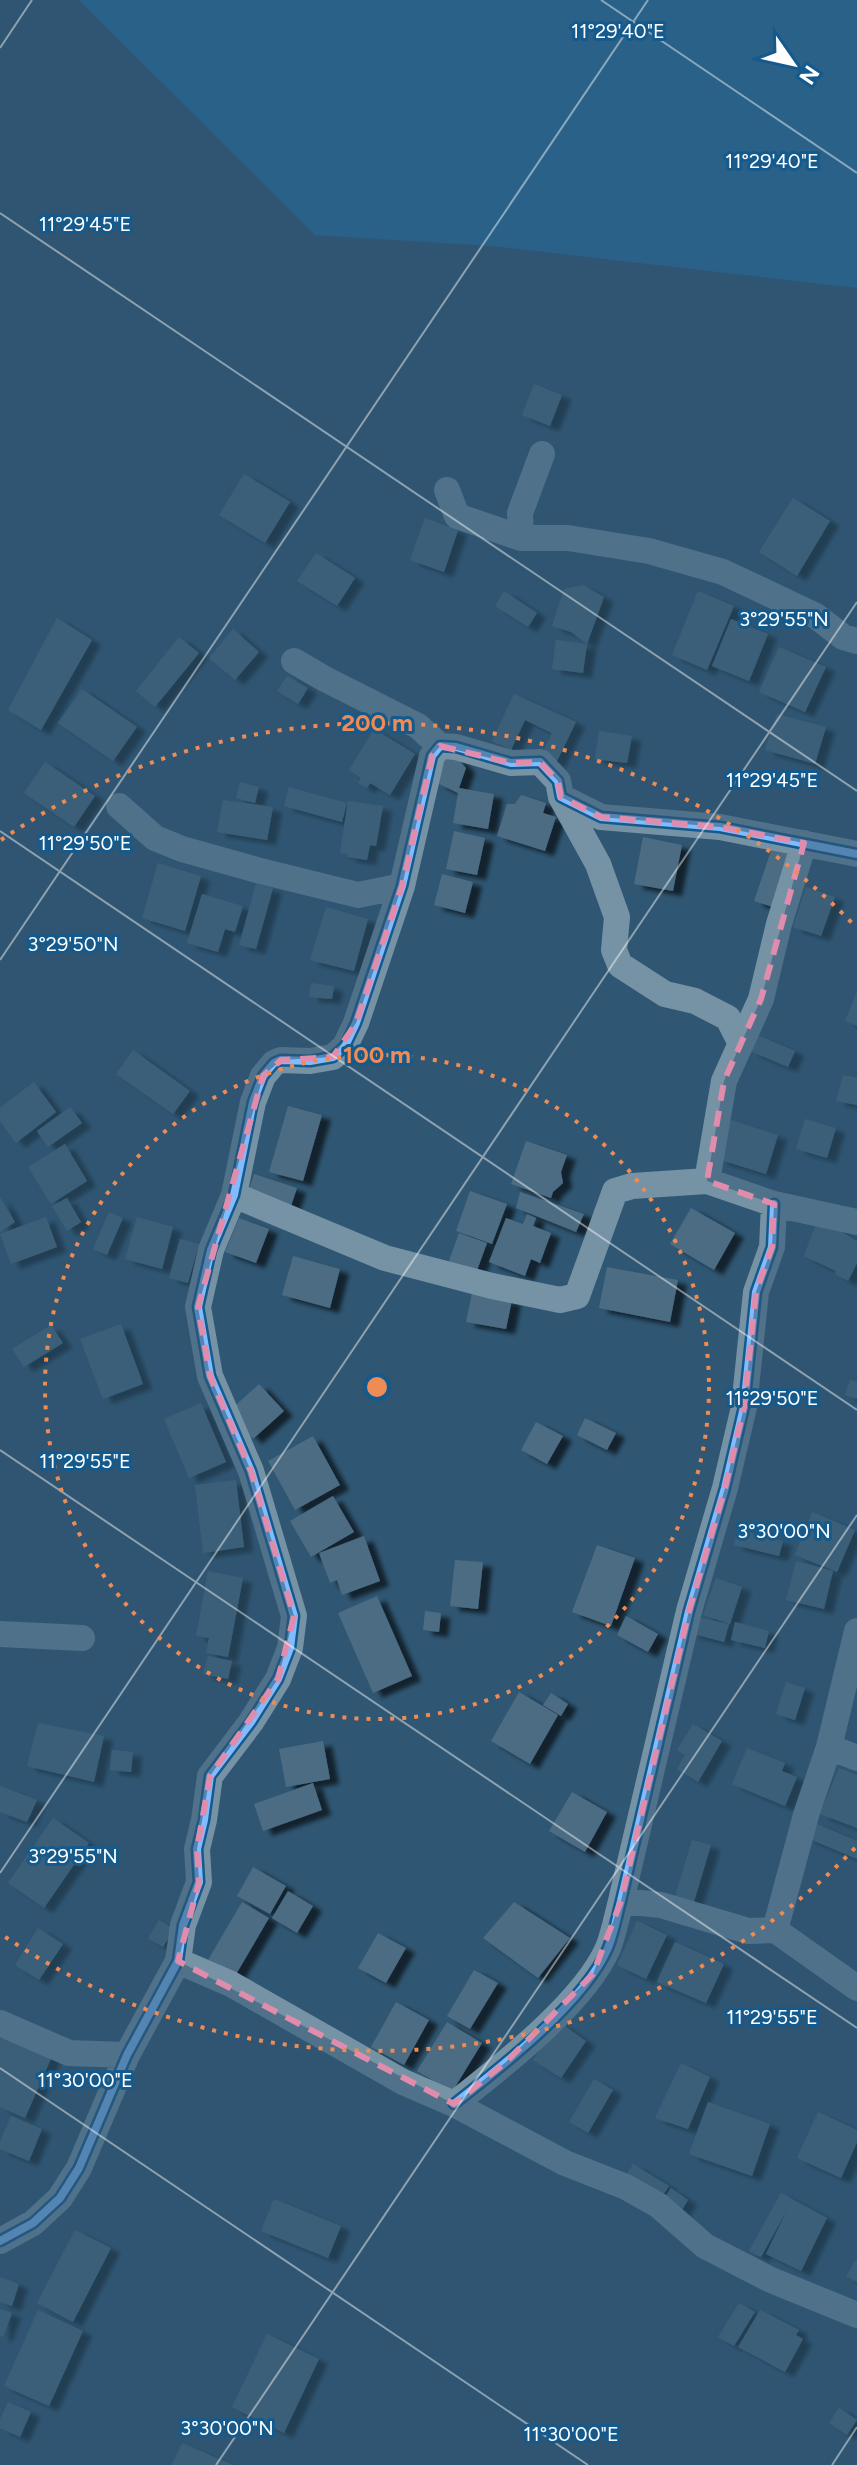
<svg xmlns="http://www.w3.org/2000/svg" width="857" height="2465" font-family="Figtree,sans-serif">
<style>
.green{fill:#2570a2}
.building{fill:#4c6c82;filter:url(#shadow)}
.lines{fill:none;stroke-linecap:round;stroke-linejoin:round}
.minor{stroke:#7692a5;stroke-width:26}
.cycleway-casing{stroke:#145a8d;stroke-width:13}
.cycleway{stroke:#80bcff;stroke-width:8}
.marked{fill:none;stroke:#e08cad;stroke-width:6;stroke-dasharray:16 10;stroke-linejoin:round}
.ticks{fill:none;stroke:#fff;stroke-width:2;stroke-opacity:0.45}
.ring{fill:none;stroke:#ef8b55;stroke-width:4;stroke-dasharray:4 8}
.ticks-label{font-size:20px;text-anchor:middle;fill:#fff;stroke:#145a8d;stroke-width:6;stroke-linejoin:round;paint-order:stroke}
.centre{fill:#ef8b55;stroke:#145a8d;stroke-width:4}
.ring-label{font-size:24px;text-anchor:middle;font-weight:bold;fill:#ef8b55;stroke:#145a8d;stroke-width:6;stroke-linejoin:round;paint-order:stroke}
</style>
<defs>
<filter id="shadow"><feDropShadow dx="9" dy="5" stdDeviation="2" flood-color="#0009"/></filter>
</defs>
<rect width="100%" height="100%" fill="#2f5672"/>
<path class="green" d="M79,0H857V288L492,246L315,235Z"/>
<path class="building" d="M534,384L562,395L550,426L522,415Z
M244,474L290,502L265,543L219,515Z
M793,498L830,521L797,576L759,552Z
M425,518L458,530L444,572L410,560Z
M316,553L355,578L337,606L297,581Z
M583,585L604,597L587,644L571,632L552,626L564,589Z
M504,591L537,613L528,627L495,606Z
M698,591L734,606L707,670L672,655Z
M57,618L92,640L41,730L8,710Z
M731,619L768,634L749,681L712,666Z
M233,629L259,652L235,680L209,658Z
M179,637L199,653L155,707L136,691Z
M556,640L587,644L583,673L552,669Z
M779,647L826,667L805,712L759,692Z
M287,676L308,688L298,704L277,691Z
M82,689L137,727L113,761L58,723Z
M514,694L576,722L556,763L541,756L552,733L525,720L511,750L492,741Z
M777,714L826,727L815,764L765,750Z
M374,729L415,754L390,795L370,783L367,788L358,783L361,778L349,770Z
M599,731L632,736L627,763L595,759Z
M457,758L466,768L459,788L494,794L488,829L453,823L458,793L437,783L444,760Z
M45,762L95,796L74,827L24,793Z
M240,782L259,787L255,803L236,798Z
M289,787L347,803L342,822L284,806Z
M521,795L546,803L543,813L556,817L545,851L497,836L507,804H515Z
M223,800L273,807L267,840L217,832Z
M348,801L383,806L376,846L370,845L367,860L347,857L348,854L340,853Z
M454,831L485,838L477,875L446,869Z
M643,837L682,845L673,891L634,884Z
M773,845L793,852L773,907L754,901Z
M158,863L201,876L185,931L142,918Z
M442,874L473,882L465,913L434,905Z
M256,884L273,888L256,949L239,945Z
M806,887L835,897L821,936L793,927Z
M202,894L243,906L235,932L225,929L218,952L187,943Z
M326,907L368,919L354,971L310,960Z
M311,983L334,986L332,999L309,997Z
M857,992V1026L845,1021Z
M757,1035L795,1051L788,1067L750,1051Z
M133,1050L190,1091L173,1114L116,1074Z
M843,1075L857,1078V1105L836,1101Z
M34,1082L56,1112L16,1143L0,1121V1108Z
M288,1106L322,1115L303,1181L269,1172Z
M70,1107L82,1123L48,1147L37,1131Z
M805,1119L836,1128L827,1158L796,1149Z
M731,1120L778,1135L766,1174L718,1159Z
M526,1141L567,1155L561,1172L563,1183L553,1192L551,1198L511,1184Z
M65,1144L87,1181L51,1204L28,1167Z
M254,1174L297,1188L289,1212L246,1199Z
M470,1191L507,1204L492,1244L456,1231Z
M520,1192L584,1214L576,1232L516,1208Z
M0,1197L15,1222L0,1232Z
M67,1198L81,1222L67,1231L52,1206Z
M691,1208L735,1233L714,1270L670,1244Z
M109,1212L123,1218L107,1255L93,1249Z
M527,1214L536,1218L533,1226L551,1233L540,1263L531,1259L525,1276L489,1262L506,1218L523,1224Z
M46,1217L57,1247L11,1264L0,1234Z
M137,1217L173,1227L162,1269L125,1259Z
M239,1218L269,1229L256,1263L225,1252Z
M817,1221L834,1227L857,1241V1263L848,1281L835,1274L836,1271L804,1256Z
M459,1233L487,1243L475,1276L447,1266Z
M180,1239L199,1244L188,1283L169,1278Z
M293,1256L340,1269L330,1308L282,1295Z
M607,1267L678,1280L670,1322L599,1308Z
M472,1293L512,1300L506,1329L466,1322Z
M121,1324L143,1384L103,1399L80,1339Z
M51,1325L63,1343L24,1367L12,1349Z
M850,1380L857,1382V1399L845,1395Z
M259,1384L284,1411L253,1439L228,1412Z
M201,1403L226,1462L189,1478L164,1419Z
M585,1418L616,1433L607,1450L577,1435Z
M536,1422L563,1436L547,1464L521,1450Z
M313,1436L340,1485L295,1510L268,1461Z
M236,1480L244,1547L203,1553L195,1485Z
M333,1496L354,1532L311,1557L290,1521Z
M812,1512L855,1530L837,1572L795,1555Z
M738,1529L783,1541L779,1556L734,1545Z
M364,1536L380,1581L342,1595L337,1580L330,1583L319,1553Z
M597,1545L635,1558L611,1626L572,1612Z
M455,1560L483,1562L478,1609L450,1606Z
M796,1561L833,1571L824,1609L786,1600Z
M208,1571L243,1578L228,1657L206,1653L209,1638L196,1636Z
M716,1578L742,1587L730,1624L703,1615Z
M377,1596L412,1676L373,1693L338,1613Z
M425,1611L441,1613L439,1632L423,1630Z
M626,1616L658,1634L648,1652L617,1635Z
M694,1616L729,1624L724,1642L690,1633Z
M735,1622L769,1631L765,1648L731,1640Z
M208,1656L232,1661L228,1679L203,1674Z
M786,1682L805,1688L795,1720L776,1714Z
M519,1692L558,1715L530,1764L491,1741Z
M551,1693L568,1704L561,1716L543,1705Z
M38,1723L104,1736L94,1782L27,1766Z
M693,1724L722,1741L698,1782L677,1769L685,1755L677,1750Z
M323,1741L330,1779L286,1787L279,1749Z
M747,1748L785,1763L782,1771L797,1777L785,1806L732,1784Z
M112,1750L133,1752L131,1772L110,1770Z
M839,1768L857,1775V1828L820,1814Z
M313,1783L322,1810L263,1831L254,1804Z
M0,1786L37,1800L27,1822L0,1812Z
M572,1792L607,1812L585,1852L549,1831Z
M53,1818L89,1843L44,1908L8,1883Z
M812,1822L857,1841V1859L805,1837Z
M692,1840L711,1845L693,1905L674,1900Z
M253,1867L286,1886L270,1914L237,1896Z
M288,1891L313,1906L297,1933L272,1918Z
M242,1902L269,1918L235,1976L208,1960Z
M514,1902L570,1938L538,1978L483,1938Z
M159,1920L174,1929L163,1947L148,1938Z
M637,1921L667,1935L646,1979L617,1965Z
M38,1928L63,1944L39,1980L15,1965Z
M378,1933L406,1948L386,1983L358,1968Z
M675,1942L724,1964L706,2003L657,1982Z
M474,1970L498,1983L470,2029L447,2016Z
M396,2002L429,2020L404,2065L371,2047Z
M447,2022L482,2043L452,2092L417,2071Z
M559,2022L586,2041L561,2078L533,2060Z
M3,2032L53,2054L25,2118L0,2107V2040Z
M681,2063L710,2077L688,2129L655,2118Z
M594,2079L613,2090L588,2133L569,2122Z
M708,2102L770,2124L752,2176L689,2154Z
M818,2112L857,2130V2142L841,2178L797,2158Z
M11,2116L42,2129L29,2161L0,2149V2142Z
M633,2164L669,2186L657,2204L622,2182Z
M671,2188L688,2200L680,2213L662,2202Z
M781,2193L827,2218L801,2271L766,2254L787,2210L761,2257L749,2251Z
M274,2199L341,2226L328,2258L261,2231Z
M75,2230L111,2248L73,2322L37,2303Z
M857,2258V2282L846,2276Z
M0,2277L19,2284L12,2306L0,2302Z
M739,2303L755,2312L734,2346L718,2337Z
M0,2309L12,2313L3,2337L0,2336Z
M38,2310L83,2331L49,2406L4,2386Z
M760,2310L799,2330L796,2335L803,2339L785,2372L738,2347Z
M267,2334L319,2359L284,2433L232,2407Z
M8,2402L31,2412L20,2437L0,2428V2420Z
M839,2408L857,2420L847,2435L829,2423Z
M182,2443L233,2465H172Z"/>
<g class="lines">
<path class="minor" d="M447,490L457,516L521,538H568L649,551L723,572L816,616L843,637L857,641
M521,538L520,513L542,454
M294,661L325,679L418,726L440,746
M561,797L598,864L617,917L614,950L620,965L665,994L695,1001L728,1018L741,1044
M119,806L155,838L182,849L257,870L358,895L402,886
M707,1181L724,1081L761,999L779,924L804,843
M234,1195L385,1258L492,1286L560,1300L577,1296L615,1191L632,1186L707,1181L774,1204L857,1222
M0,1634L82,1638
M829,1747L857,1758
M621,1901L661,1905L748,1931L775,1930L857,1988
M775,1930L806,1815L829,1747L857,1631
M178,1961L231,1984L403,2082L454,2104L565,2163L626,2187L658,2205L705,2246L771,2280L857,2315
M0,2023L69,2053L127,2055
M454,2104C501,2067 584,2003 608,1948C614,1933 617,1916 621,1901L689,1611L725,1488L744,1407L756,1292L772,1247L774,1204
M0,2241L33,2223L60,2198L79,2168L127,2055L178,1961L183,1925L199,1882L197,1849L204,1820L210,1776L251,1722L278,1679L290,1648L294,1616L251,1471L210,1376L198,1307L211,1250L234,1195L253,1102L263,1076L274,1063L281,1060L310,1061L333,1057L345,1046L356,1023L402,886L432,756L440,746L456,747L511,763L540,762L558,781L561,797L601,817L720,827L857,854"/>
<defs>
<path id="cycleway" d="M454,2104C501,2067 584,2003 608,1948C614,1933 617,1916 621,1901L689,1611L725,1488L744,1407L756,1292L772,1247L774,1204
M0,2241L33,2223L60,2198L79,2168L127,2055L178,1961L183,1925L199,1882L197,1849L204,1820L210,1776L251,1722L278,1679L290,1648L294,1616L251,1471L210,1376L198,1307L211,1250L234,1195L253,1102L263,1076L274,1063L281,1060L310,1061L333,1057L345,1046L356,1023L402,886L432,756L440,746L456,747L511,763L540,762L558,781L561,797L601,817L720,827L857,854"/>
</defs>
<use href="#cycleway" class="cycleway-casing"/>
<use href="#cycleway" class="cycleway"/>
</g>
<path d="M0 0H857V2465H0ZM440,746L511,763L540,762L558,781L561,797L601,817L720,827L804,843L761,999L724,1081L707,1181L774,1204L772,1247L756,1292L744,1407L725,1488L689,1611L621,1901L593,1974L506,2062L454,2104L178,1961L199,1882L197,1849L210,1776L278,1679L294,1616L251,1471L210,1376L198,1307L263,1076L281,1060L333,1057L356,1023L402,886L432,756Z" fill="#2f5672" fill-opacity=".55" fill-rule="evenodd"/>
<path class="marked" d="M440,746L511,763L540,762L558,781L561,797L601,817L720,827L804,843L761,999L724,1081L707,1181L774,1204L772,1247L756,1292L744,1407L725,1488L689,1611L621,1901L593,1974L506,2062L454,2104L178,1961L199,1882L197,1849L210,1776L278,1679L294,1616L251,1471L210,1376L198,1307L263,1076L281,1060L333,1057L356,1023L402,886L432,756Z"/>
<path class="ticks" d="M601,0L857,173M0,48L32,0M0,213L857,791M0,831L857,1410M0,960L648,0M0,1450L857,2028M0,1873L857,602M0,2068L588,2465M216,2465L857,1515M832,2465L857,2427"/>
<g class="ring">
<circle cx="377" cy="1387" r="332"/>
<path d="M855 1848A664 664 0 0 1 1 1934M1 840A664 664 0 0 1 855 926"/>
</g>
<g class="ticks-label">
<text x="618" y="38">11°29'40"E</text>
<text x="772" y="168">11°29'40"E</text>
<text x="85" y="231">11°29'45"E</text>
<text x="784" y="626">3°29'55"N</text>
<text x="772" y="787">11°29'45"E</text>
<text x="85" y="850">11°29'50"E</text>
<text x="73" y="951">3°29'50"N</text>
<text x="772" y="1405">11°29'50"E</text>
<text x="85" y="1468">11°29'55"E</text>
<text x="784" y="1538">3°30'00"N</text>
<text x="73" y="1863">3°29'55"N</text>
<text x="772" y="2024">11°29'55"E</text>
<text x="85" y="2087">11°30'00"E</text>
<text x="227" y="2435">3°30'00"N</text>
<text x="571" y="2441">11°30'00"E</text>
</g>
<circle cx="377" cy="1387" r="12" class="centre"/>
<g class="ring-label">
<text x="377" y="731">200 m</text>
<text x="377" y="1063">100 m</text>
</g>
<g transform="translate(793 64) rotate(124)" stroke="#145a8d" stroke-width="6" paint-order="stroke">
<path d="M0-6L14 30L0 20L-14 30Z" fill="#ffffff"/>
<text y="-12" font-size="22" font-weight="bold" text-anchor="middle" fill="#ffffff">N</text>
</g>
</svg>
